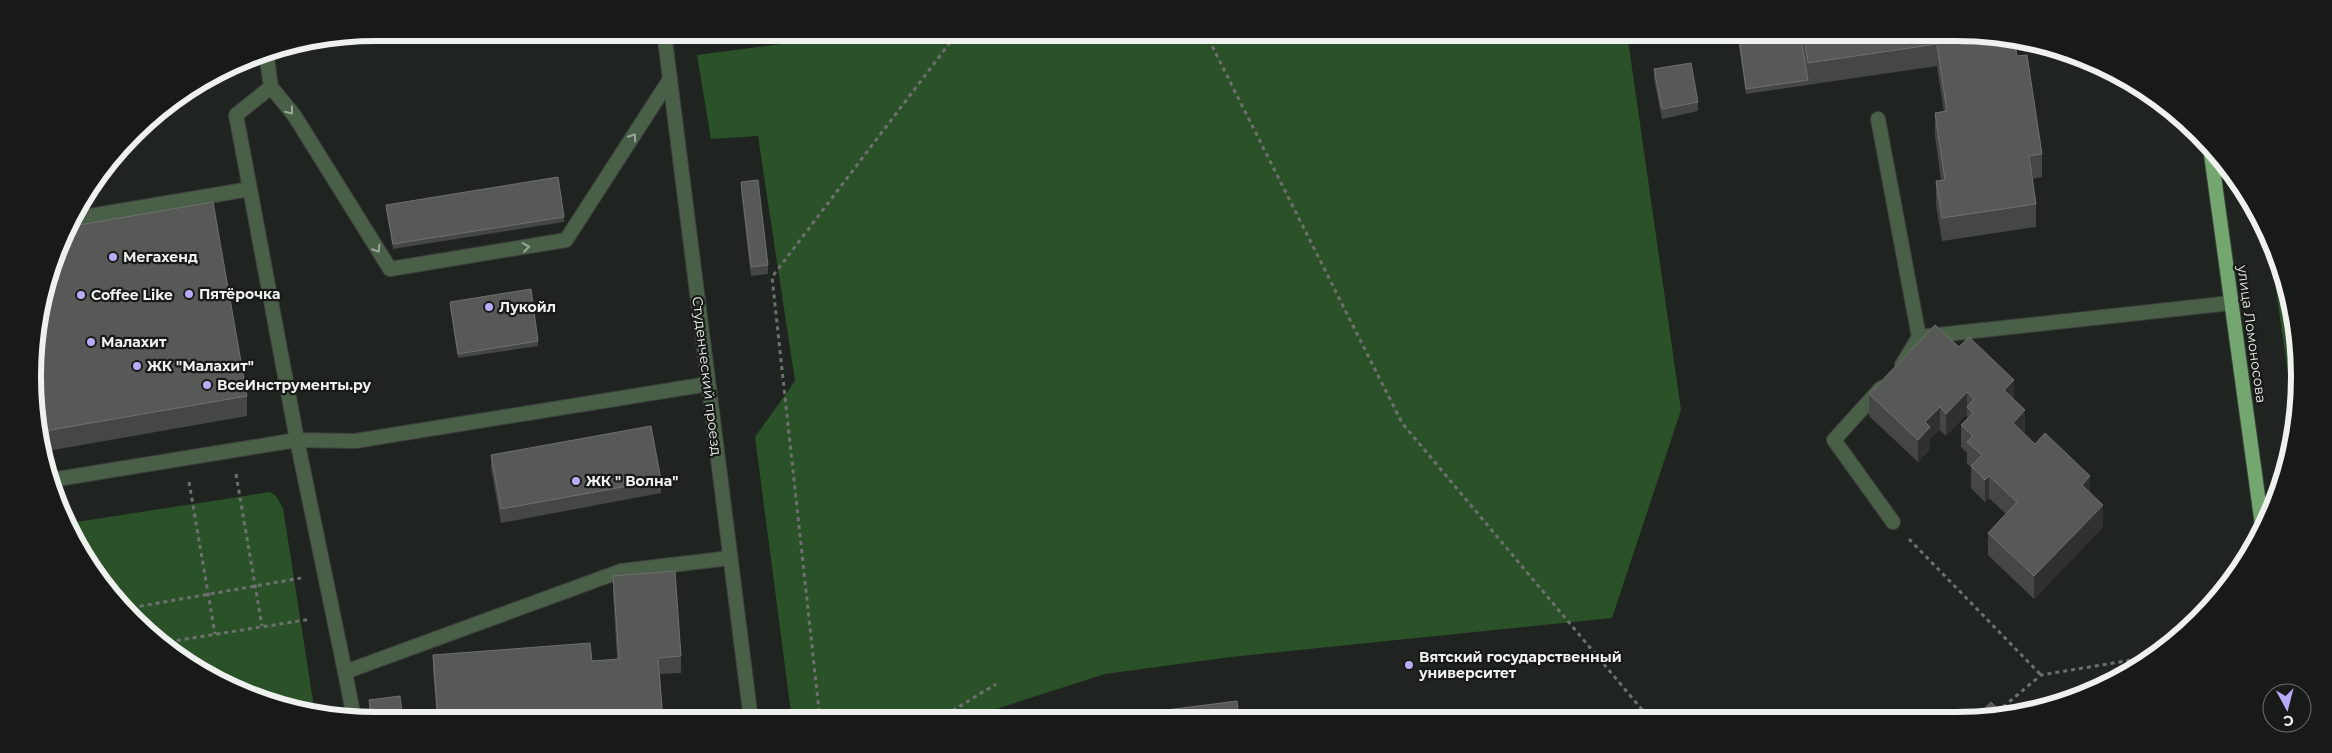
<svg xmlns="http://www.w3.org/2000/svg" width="2332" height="753" font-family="Montserrat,sans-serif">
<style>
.green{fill:#2b5129}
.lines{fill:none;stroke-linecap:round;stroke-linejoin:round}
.service-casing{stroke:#3d413d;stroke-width:16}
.minor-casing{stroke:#3d413d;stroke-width:16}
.trunk-casing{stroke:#3d413d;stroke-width:16}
.path{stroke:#6d716d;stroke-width:3;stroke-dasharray:4 4;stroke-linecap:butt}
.service{stroke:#495f47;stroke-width:14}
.minor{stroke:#495f47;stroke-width:14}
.trunk{stroke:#74a670;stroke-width:14}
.wall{fill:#444743}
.shaded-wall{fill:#2e312d}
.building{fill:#565955;stroke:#6e716d}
.oneway{stroke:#9ca89a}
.poi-dot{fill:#b9aaf7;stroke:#171a16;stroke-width:2}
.labels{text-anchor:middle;stroke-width:4.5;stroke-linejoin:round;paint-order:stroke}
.poi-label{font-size:14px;font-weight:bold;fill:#eef1ee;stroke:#171a16;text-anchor:start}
.street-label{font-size:14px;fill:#eef1ee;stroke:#171a16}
.rim{fill:none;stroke:#eef1ee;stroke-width:6}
</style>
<rect width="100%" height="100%" fill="#202420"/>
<path class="green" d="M872,32L1627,33L1681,410L1612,618L1231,657L1105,674L965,719L792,720L755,437L795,381L758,136L711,139L697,55Z
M2268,235L2273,245L2293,310L2299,377L2295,421Z
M270,492L276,496L283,508L315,714L245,694L185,662L133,620L91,568L70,523Z"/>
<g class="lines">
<defs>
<path id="service" d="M266,52L271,87L294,115L390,269L566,240L670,79
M1878,119L1919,337
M250,189L236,115L271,87
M72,219L250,189L297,440L355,441L708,384
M1902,365L1919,337L2231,303
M1881,388L1834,440L1893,522
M51,480L297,440L345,672
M354,718L345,672L621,571L730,558"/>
<path id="minor" d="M664,32L751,720"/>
<path id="trunk" d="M2210,147L2262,525"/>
</defs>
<use href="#service" class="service-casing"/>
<use href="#minor" class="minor-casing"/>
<use href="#trunk" class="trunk-casing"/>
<path class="path" d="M1205,32L1402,423L1649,718
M236,474L262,626
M189,482L215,634
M1909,539L2041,675
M124,609L301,578
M161,643L311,619
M1997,712L2041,675L2150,657
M939,719L996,684
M820,720L772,277L958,32"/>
<use href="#service" class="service"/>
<use href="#minor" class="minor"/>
<use href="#trunk" class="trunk"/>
</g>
<path class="wall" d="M1737,32H1956L2017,56L2042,154V177L2032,179L2036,204V227L1942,241L1936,204V181L1941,180L1935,136V113L1944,112L1937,66L1746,94Z
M1654,69L1698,102V111L1662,119L1654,79Z
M741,182L768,265V274L751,276L741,191Z
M386,205L564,217V222L393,249L386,210Z
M450,302L538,341V346L458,358L450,307Z
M1935,325L2014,400L2025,433L2024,434L2090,493L2103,527L2034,599L1988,555V533L2006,514L1989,498L1985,502L1971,488V467L1967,464V453L1961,447V425L1967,419V414L1946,436L1940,430L1930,439V449L1918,462L1869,416V394Z
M247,396V416L42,452L33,399Z
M491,455L661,480V493L501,523L491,468Z
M613,576L681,656V673L660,674L663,720H437L433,671V655L592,661L617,659L613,592Z
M369,700L376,720H370L369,709Z"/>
<path class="shaded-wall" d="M2014,380V402L2004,390Z
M1967,392V414L1946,436V414Z
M1940,407V430L1930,439V449L1918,462V440L1925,422Z
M2025,410V433L2013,445V423Z
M1989,476V498L1985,502V480Z
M2090,476V498L2082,485Z
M2103,505V527L2034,599V576Z"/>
<path class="building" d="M1738,32H1800L1808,80L1746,89Z
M1803,32H1935L1937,44L1808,63Z
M1935,32H1956L2014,38L2017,56L2027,55L2042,154L2029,156L2036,204L1942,218L1936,181L1945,180L1935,113L1947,111Z
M1691,63L1698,102L1662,109L1654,69Z
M558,177L564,217L393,244L386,205Z
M758,180L768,265L751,267L741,182Z
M213,202L247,396L39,432L33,399L35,332L67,227Z
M531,289L538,341L458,354L450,302Z
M1935,325L1959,347L1969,337L2014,380L2004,390L2025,410L2013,423L2035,444L2045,433L2090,476L2082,485L2103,505L2034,576L1988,533L2017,502L1989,476L1985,480L1971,466L1982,455L1967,442L1973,436L1961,425L1973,413L1967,407L1974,399L1967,392L1946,414L1940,407L1925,422L1930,427L1918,440L1869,394Z
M651,426L661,480L501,509L491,455Z
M675,571L681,656L658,658L663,720H566V710L438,720L433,655L590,643L592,661L619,659L613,576Z
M400,696L403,720H372L369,700Z
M1237,701L1239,719H1096Z
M1991,702L2005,716L2001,718H1976Z
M1631,713L1632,718H1612L1611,716Z"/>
<defs><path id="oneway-chevron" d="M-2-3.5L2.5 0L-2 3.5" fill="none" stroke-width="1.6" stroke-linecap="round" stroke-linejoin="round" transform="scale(1.25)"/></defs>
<g class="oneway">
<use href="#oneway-chevron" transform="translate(290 111) rotate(52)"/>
<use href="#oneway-chevron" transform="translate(633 137) rotate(-57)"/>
<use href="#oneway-chevron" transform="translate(526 247) rotate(-9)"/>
<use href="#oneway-chevron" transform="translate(377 249) rotate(58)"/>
</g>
<g class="poi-dot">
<circle cx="113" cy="257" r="5"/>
<circle cx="189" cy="294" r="5"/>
<circle cx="81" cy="295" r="5"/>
<circle cx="489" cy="307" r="5"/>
<circle cx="91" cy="342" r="5"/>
<circle cx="137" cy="366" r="5"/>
<circle cx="207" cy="385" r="5"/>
<circle cx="576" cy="481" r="5"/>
<circle cx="1409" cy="665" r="5"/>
</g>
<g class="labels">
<g class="poi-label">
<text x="123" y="262">Мегахенд</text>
<text x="199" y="299">Пятёрочка</text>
<text x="91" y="300">Coffee Like</text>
<text x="499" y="312">Лукойл</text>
<text x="101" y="347">Малахит</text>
<text x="147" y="371">ЖК "Малахит"</text>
<text x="217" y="390">ВсеИнструменты.ру</text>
<text x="586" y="486">ЖК " Волна"</text>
<text x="1419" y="662">Вятский государственный<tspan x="1419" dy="16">университет</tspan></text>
</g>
<g class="street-label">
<text transform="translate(2252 334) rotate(82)" y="5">улица Ломоносова</text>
<text transform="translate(707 376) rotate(83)" y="5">Студенческий проезд</text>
</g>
</g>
<path d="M0 0H2332V753H0ZM376 41H1956A335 335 0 0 1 2291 376V377A335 335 0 0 1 1956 712H376A335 335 0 0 1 41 377V376A335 335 0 0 1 376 41Z" fill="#171a16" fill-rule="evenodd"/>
<path class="rim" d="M376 41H1956A335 335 0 0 1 2291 376V377A335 335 0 0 1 1956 712H376A335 335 0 0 1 41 377V376A335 335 0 0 1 376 41Z"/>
<g transform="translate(2287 708) rotate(173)"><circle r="24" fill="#171a16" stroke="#6d706c"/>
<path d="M0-4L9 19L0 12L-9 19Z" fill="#b9aaf7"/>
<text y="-8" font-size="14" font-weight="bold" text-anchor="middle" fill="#eef1ee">С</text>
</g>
</svg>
